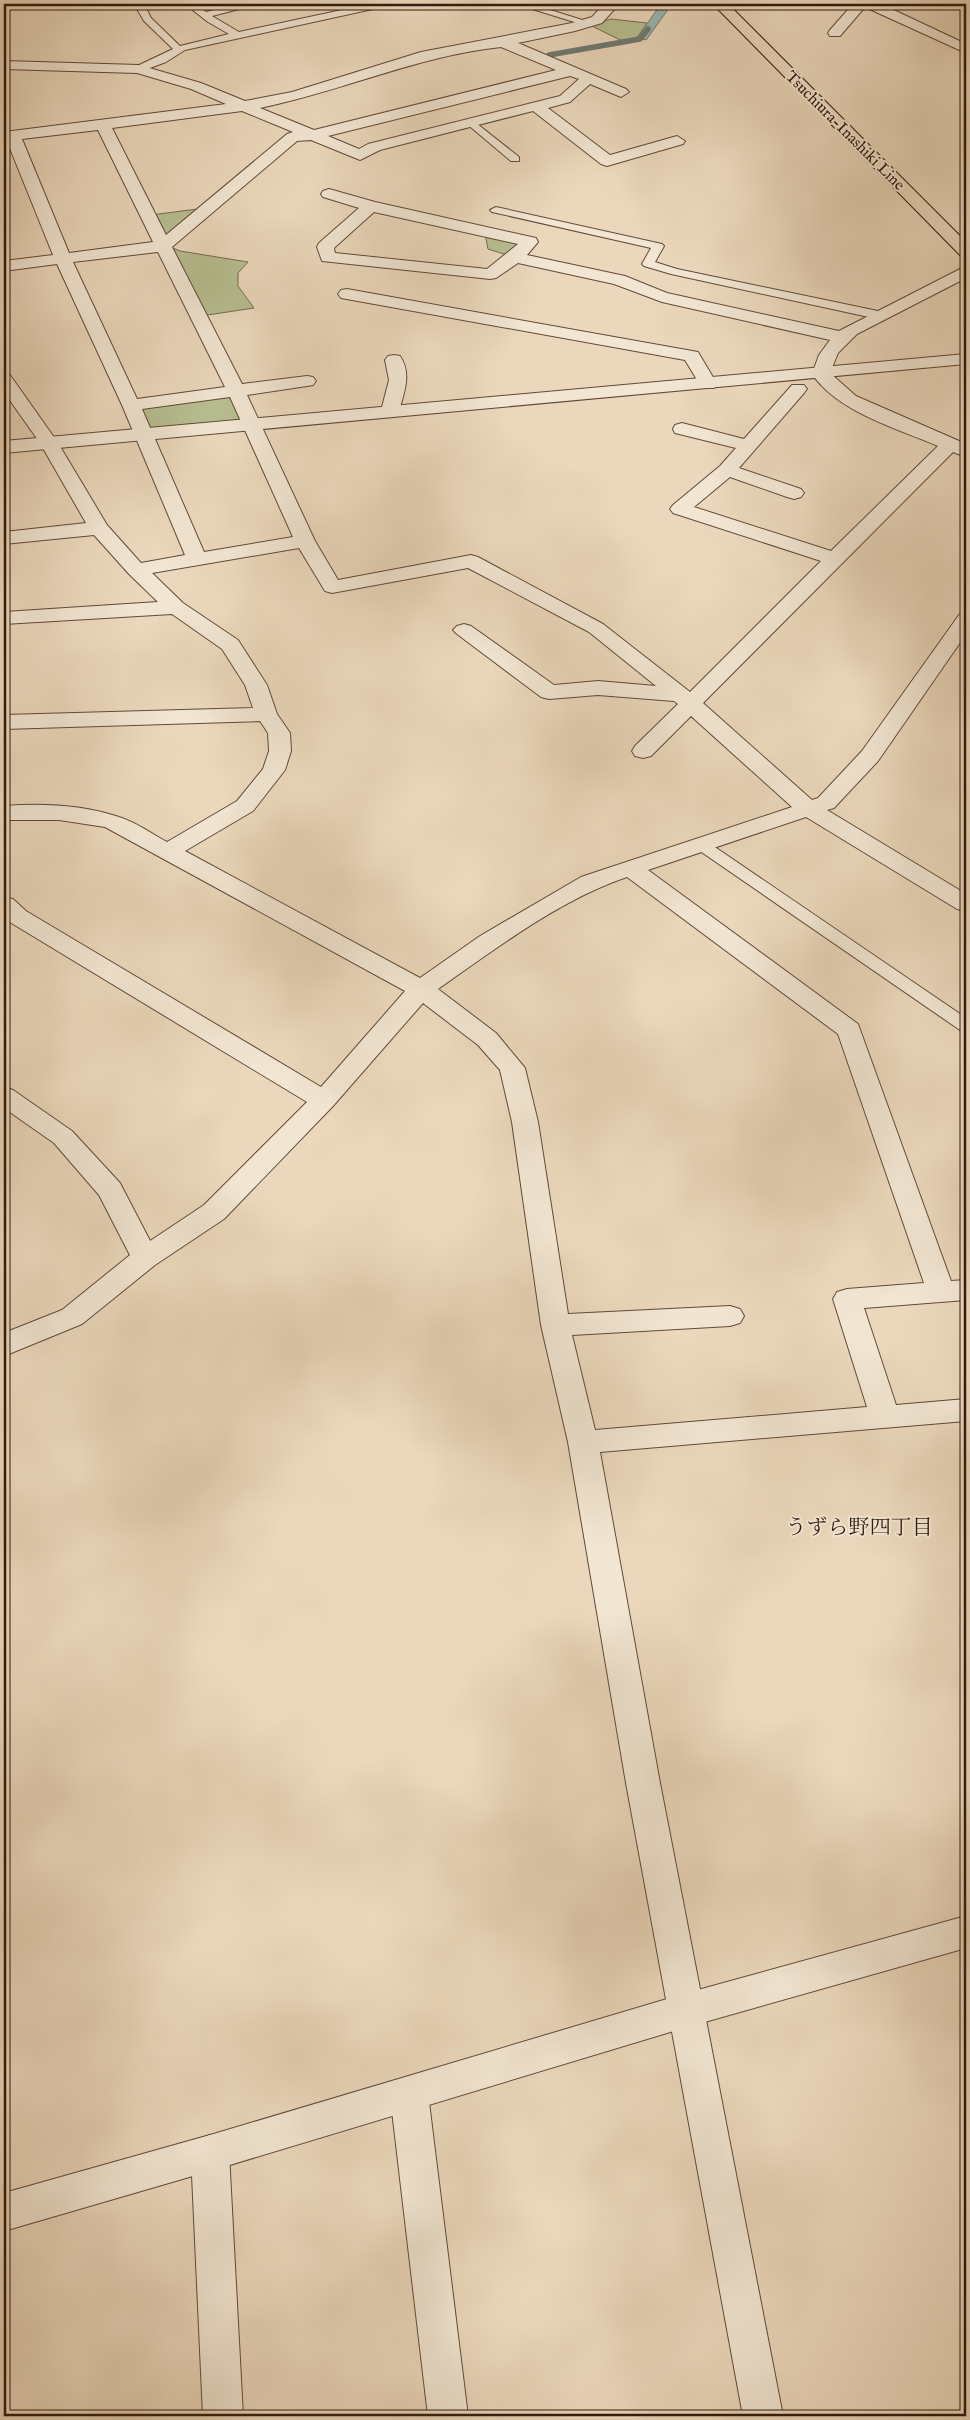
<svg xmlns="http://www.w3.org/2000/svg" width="970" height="2420" font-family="'IM FELL English','Noto Serif JP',serif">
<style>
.green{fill:#b7bf91;stroke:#746c50}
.water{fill:#99b9b5;stroke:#6f7972}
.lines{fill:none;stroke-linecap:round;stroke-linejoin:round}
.stream{stroke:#6f7972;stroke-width:5.5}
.service-casing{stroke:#604a3a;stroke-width:2}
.minor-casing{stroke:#604a3a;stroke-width:2}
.tertiary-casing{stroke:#604a3a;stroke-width:2}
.primary-casing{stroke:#311a0e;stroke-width:2}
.service{fill:#f2e6d3;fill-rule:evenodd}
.minor{fill:#f2e6d3;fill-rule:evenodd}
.tertiary{fill:#f2e6d3;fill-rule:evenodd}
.primary{fill:#ebd8bc;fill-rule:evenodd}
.labels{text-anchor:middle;stroke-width:4;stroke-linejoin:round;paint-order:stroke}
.far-street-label{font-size:16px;fill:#311a0e;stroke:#f2e6d3}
.neighbourhood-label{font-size:21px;fill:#311a0e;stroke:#f2e6d3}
</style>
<rect width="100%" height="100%" fill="#ebd8bc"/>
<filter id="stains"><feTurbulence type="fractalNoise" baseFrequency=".004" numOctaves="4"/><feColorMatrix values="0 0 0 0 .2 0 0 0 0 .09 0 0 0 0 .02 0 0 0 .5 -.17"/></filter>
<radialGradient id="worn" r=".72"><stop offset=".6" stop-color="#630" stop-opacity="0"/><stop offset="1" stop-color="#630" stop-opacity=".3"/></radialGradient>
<path class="green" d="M611,19L647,23L637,38L620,40L590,25Z
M205,208L164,242L151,215Z
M485,234L522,242L510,256L488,249Z
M168,246L180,251L248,262L238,273V286L254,308L201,316Z
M232,394L247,422L147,433L136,406Z"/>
<path class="water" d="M661,4H672L646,40L637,38Z"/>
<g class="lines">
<path class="stream" d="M549,55L640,39L648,29"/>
<defs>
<path id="service" d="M134,4H144L151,18L180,46L229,34L208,22L185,4H196L206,12L238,4H253L251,6L212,16L239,32L370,4H387L382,7L185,50L166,62L139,72L135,71V67L173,49L144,21Z
M516,4H531L592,23L584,25Z
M471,119L519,157V161H511L467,124L466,122Z
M496,207L662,244L664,246L655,262L677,269L878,311L884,315L878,319L671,274L644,266L642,264L651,248L492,212L490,210Z
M703,841L709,843L966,1018V1032L960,1030L697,849L695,846L697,843Z"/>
<path id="minor" d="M604,4H619L602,23L575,31L518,43L626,89L629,92L621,97L590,84L570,102L548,108L610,155L677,136L685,141L683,144L607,166L601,164L533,111L380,150L360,160L311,140L297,141L172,247L242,384L307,376L313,377L316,381L313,385L307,386L247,395L315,541L338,580L471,555L478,557L603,624L690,692L821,561L673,513L670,509L673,505L720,466L736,448L675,433L673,429L675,425L682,423L744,439L792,385H804L807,389L804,393L739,468L801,489L804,493L801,497L794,499L787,497L730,477L694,507L831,551L938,446C896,428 838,412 812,374L819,355L830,340L662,302L614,284L518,263L496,278L490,279L322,261L317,247L319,243L359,208L323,197L321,194L323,191L329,189L375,202L536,238L538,242L527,255L625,276L667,293L839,331L966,266V278L857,334L838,353L830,373L856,396L966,444V457L953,452L703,703L812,800L818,798L862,751L959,615L966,613V634L878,761L834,808L827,810L966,894V911L957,909L806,817L648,870L858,1024L951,1281L966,1280V1300L864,1308L896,1405L966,1399V1421L600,1452L660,1783L783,2416H743L626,1783L568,1442L541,1325L512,1122L500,1070L478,1045L423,1003L333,1106L224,1219L155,1265L82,1324L4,1356V1333L62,1310L135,1251L204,1205L307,1102L8,921L4,917V897L13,899L26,911L321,1087L405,991L105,827L59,820H4V806C42,803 83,805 119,817C136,822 152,834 167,842L237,801L263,769L269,751L268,733L260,721L4,729V715L253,708L245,685L222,649L172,614L4,624V612L158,602L129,574L94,535L4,544V532L86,523L40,443L4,392V374L10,375L58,443L107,525L141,563L185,555L122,405L57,264L4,271V261L53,255L7,141L4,142V132L226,104L191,89L137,73L4,69V61L139,65L201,83L245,101L292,92L421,52L572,23L592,17ZM501,47L556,70L314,130L260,108C343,91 417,56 501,47ZM570,76L579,79L560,96L368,144L359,149L328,136ZM242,111L293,132L287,134L166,235L112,128ZM98,130L153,242L69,253L22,139ZM374,212L518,244L487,269L335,253L334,248ZM158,252L225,387L137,399L73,262ZM230,397L293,537L204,552L142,409ZM299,548L325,591L332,593L468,568L589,632L656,686L598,681L554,685L471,626L464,624L457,626L453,630L457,634L541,697L549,699L598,695L674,701L678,704L635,746L632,751L635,756L643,758L651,756L691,716L792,807L581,877L480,936L420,978L185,851L253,811L285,770L291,751L290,733L277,714L267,685L238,640L183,603L152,573ZM627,877L838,1034L924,1283L847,1289L837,1292L833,1299L867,1407L595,1430L572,1335L730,1326L740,1323L744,1316L740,1309L730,1306L568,1314L538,1122L525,1068L496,1033L438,989C495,949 561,899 627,877Z
M853,4H881L966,44V53L865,7L840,36H830L828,33L830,30Z
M347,289L698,352L717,384L714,388H702L685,360L341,298L338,294L341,290Z
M394,355L400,356C412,373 404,393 399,411L397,415H383L381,411L389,380L385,360L388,356Z
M409,2076L422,2082L428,2094L468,2416H428L390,2094L396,2082Z
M210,2135L223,2140L229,2153L243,2416H203L191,2153L197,2140Z"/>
<path id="tertiary" d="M966,354V364L4,453V441Z
M4,1087L13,1090L72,1131L120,1183L159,1258L155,1265L145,1268L135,1265L99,1195L54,1143L4,1108Z
M966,1916V1948L687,2027L210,2171L4,2231V2193L210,2135L687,1993Z"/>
<path id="primary" d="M713,4H728L966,242V256L960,255Z"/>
</defs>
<use href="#service" class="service-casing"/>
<use href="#minor" class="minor-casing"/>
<use href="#tertiary" class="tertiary-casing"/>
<use href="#primary" class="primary-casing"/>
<use href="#service" class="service"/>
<use href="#minor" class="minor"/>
<use href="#tertiary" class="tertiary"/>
<use href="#primary" class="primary"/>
</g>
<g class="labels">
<g class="far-street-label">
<text transform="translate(846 130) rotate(45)" y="6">Tsuchiura-Inashiki Line</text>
</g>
<g class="neighbourhood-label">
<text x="859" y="1534">うずら野四丁目</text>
</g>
</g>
<rect width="970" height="2420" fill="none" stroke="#ebd8bc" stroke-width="20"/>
<rect x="5" y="5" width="960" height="2410" fill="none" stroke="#311a0e" stroke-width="2.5"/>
<rect x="10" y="10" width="950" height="2400" fill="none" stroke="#311a0e"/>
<rect width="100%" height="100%" filter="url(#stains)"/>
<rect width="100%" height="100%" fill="url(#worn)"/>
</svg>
